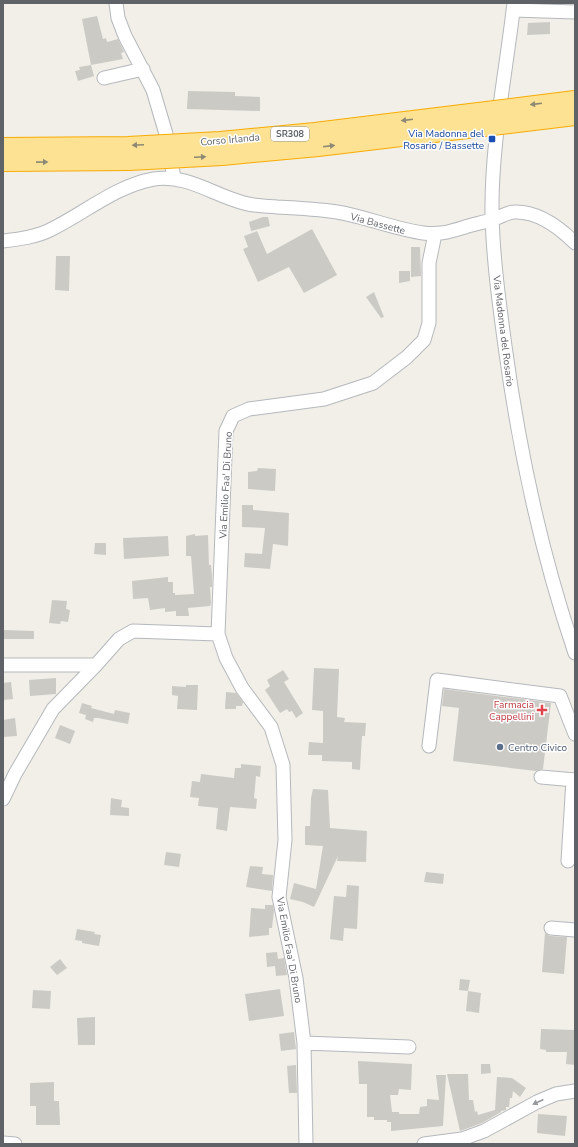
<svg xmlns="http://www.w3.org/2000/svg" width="578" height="1147" font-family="'Nunito Sans',sans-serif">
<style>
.building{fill:#cccac5}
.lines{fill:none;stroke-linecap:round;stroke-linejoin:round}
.minor-casing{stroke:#b5b8bc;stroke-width:15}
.minor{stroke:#fff;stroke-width:13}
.highway-bridge-casing{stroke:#f9ab00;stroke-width:20;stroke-linecap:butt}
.highway-bridge{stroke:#fde293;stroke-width:18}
.oneway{fill:#8e8975}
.oneway2{fill:#979a9d}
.transit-dot{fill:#1a4fb4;stroke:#fff;stroke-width:1.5}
.health-dot{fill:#e0444e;stroke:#fff;stroke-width:1.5}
.service-dot{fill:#5c6f8a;stroke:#fff;stroke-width:1.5}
.labels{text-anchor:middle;stroke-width:3;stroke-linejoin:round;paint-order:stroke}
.shield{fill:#fff;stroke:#8f9295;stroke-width:1}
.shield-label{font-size:9px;font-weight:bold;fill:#5f6368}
.transit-label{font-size:10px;fill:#164399;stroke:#fff;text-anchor:end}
.street-label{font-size:10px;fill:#5f6368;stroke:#fff}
.health-label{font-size:10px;fill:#be3a42;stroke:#fff;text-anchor:end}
.service-label{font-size:10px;fill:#4e5e75;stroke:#fff;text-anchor:start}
</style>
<rect width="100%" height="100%" fill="#f1efe8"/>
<path class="building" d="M97,16L103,39L106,38L107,42L118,39L124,52L121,53L123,59L91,65L94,76L78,81L75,71L80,70L79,67L91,65L82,19Z
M550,22V34L527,35L528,23Z
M188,91L235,92V96L260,97V111L187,109Z
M263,217H268L270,226L251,231L249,222Z
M312,229L337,275L304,293L289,267L258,282L243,249L248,247L244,236L257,231L267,254Z
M411,247H420L421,276L411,277Z
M56,256H70L69,291L55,290Z
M399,271H410V281L399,283Z
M374,292L384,317L381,318L366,297Z
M258,468L276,469L275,491L248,489V472L257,471Z
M242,505H253V510L289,513L288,546L273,544L270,569L244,567L245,553L262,554L265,528L242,527Z
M195,534V536L208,535L209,565H211L212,575V587H210L211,603L210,606L188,608L189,616H176V611L165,612V608L150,610L148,598L133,599L132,581L168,577V582H173V593H175V595L194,594L191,556H186V536Z
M168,536L169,556L124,559L123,538Z
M95,543H106V555L94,554Z
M52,600L67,601L66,609L70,610L68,622L61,621L60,624L49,623Z
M3,630L34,631V639H3Z
M314,668L339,669L337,717L345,718L344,722L366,723L365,736H362L360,770L352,769V762L322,761V755H308L309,742L323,743V711L312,710Z
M283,670L289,679L284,682L303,713L296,718L292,711L289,712L287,709L280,713L265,690L270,686L267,680Z
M56,678V694L30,696L29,680Z
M11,682L13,699L3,700V683Z
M186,685H198L197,710L177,709L178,696L172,695V686L186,687Z
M444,689L551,703L543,769L536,771L453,761L459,708L442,706Z
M226,692L236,693L243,702L242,706H236V709H225Z
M82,703L92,706L91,708L114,714L115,710L130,713L128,724L98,718H94L93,722L85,719L86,715L79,713Z
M15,718L17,736L3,737V720Z
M60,725L75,731L70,744L55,738Z
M241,764L261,766L260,777L256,776L254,798L257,799L256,809L230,807L227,831L216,829L218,808L198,806L199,798L190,797L192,781L200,782L201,774L234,778L235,768H241Z
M313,789L328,790L330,828L367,831L366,862L337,861L338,856L314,907L303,902L290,899L294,883L316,889L323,846L305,845V826H310L311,798Z
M111,798L122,800L121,807L129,808V816L110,815Z
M166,852L181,854L179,867L164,865Z
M250,866L263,867L262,874L273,875L272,891L246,887Z
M426,872L444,874L443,884L424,882Z
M347,885L359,886L357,929L344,928L343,941L330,939L334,896L346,897Z
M265,905H273L274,910L272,928H269V935L249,937L251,908L265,909Z
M77,929L95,932L94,934L101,935L99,946L82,943V941L75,940Z
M545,933L550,936L567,937L564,974L542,972Z
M277,952L278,959L284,958L287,975L276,976L275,966L267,967L266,953Z
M60,959L67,968L57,975L50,967Z
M460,979L470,980L468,991L481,993L479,1013L466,1011L468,991L459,990Z
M280,989L284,1016L249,1021L245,994Z
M33,990L51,991L50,1009L32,1008Z
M95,1017V1045H78L77,1018Z
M541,1029L575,1030V1065L566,1064L567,1052H546V1050L540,1049Z
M294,1032L296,1049L281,1051L279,1034Z
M358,1061L412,1064L411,1090L399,1089L398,1095H390L392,1112H399V1114H419L420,1107L427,1106V1099L439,1100L436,1075H446L443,1126L391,1131V1122H387V1120H374V1117H367V1084H359Z
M481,1064H490L491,1073L481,1074Z
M296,1065L297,1093H289L287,1066Z
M447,1074H468L469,1100H473L475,1112L477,1111L478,1115L495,1110L497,1077L512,1078L526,1088L520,1097L513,1091L512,1098H510L509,1107H506V1110L501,1111V1112L482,1123L460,1131Z
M54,1082V1101H59L60,1125H36V1106H30V1083Z
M538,1114L567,1116L565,1136L537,1133Z"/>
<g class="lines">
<defs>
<path id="minor" d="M116,3L118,18L125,36L153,90L166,134L174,178
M514,3C506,72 491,145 492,214C493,258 499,302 505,346C519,450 541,553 575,653
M513,10L575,12
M104,78L143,69
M3,241C19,239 36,237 50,230C85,213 115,186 154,179C187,174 213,195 244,203C254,206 266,206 277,207C297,208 317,209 337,212C367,217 394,229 423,233C440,235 449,232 465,227C474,224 485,222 494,219C501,217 508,212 514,212C538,211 559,227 575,243
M3,665H96
M429,746L437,680L560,696L575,734
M541,777L575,780
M3,799L15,774L53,709L96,665L119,639L133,631L218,634
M568,861L573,780
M551,928L575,930
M304,1043L409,1047
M3,1143L15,1144
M306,1144L304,1043L296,978L279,897L285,840L283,765L271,727L242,688L226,658L218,634L226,431L233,416L249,409L324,399L373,383L407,357L424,340L429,323V263L435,234
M424,1144L462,1139L484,1131L537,1102L556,1094L575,1091"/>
</defs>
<use href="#minor" class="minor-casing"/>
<use href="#minor" class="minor"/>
<defs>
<path id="highway-bridge" d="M3,147L128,146L220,141L315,132L575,100
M3,162L129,161L222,156L318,147L575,116"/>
</defs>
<use href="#highway-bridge" class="highway-bridge-casing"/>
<use href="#highway-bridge" class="highway-bridge"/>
</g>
<defs><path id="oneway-solid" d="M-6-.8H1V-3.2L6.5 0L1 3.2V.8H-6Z"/></defs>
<g class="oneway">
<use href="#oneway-solid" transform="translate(536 104) rotate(173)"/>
<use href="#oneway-solid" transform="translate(407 120) rotate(173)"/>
<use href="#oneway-solid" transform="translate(138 145) rotate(177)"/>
<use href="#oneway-solid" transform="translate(329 146) rotate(-7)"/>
<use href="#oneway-solid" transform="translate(200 157) rotate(-3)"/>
<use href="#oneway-solid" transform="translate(42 162) rotate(-1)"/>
</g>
<use class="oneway2" href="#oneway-solid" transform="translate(538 1102) rotate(155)"/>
<rect class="transit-dot" x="488" y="135" width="8" height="8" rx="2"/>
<path class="health-dot" d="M540 704h4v4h4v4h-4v4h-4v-4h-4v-4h4z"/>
<circle class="service-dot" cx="500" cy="747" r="4"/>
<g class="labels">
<rect class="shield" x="271" y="127" width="38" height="14" rx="3"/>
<g class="shield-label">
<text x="290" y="137">SR308</text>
</g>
<g class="transit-label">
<text x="484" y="137">Via Madonna del<tspan x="484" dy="12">Rosario / Bassette</tspan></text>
</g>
<g class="street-label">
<text transform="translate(230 139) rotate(-5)" y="4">Corso Irlanda</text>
<text transform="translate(378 223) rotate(15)" y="4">Via Bassette</text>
<text transform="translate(504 331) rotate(83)" y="4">Via Madonna del Rosario</text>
<text transform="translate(225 485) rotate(-87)" y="4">Via Emilio Faa' Di Bruno</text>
<text transform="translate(290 950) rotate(80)" y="4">Via Emilio Faa' Di Bruno</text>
</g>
<g class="health-label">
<text x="534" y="708">Farmacia<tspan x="534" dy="12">Cappellini</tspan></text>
</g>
<g class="service-label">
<text x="508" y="751">Centro Civico</text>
</g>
</g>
<rect width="578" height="1147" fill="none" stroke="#5f6368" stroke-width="8"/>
</svg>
